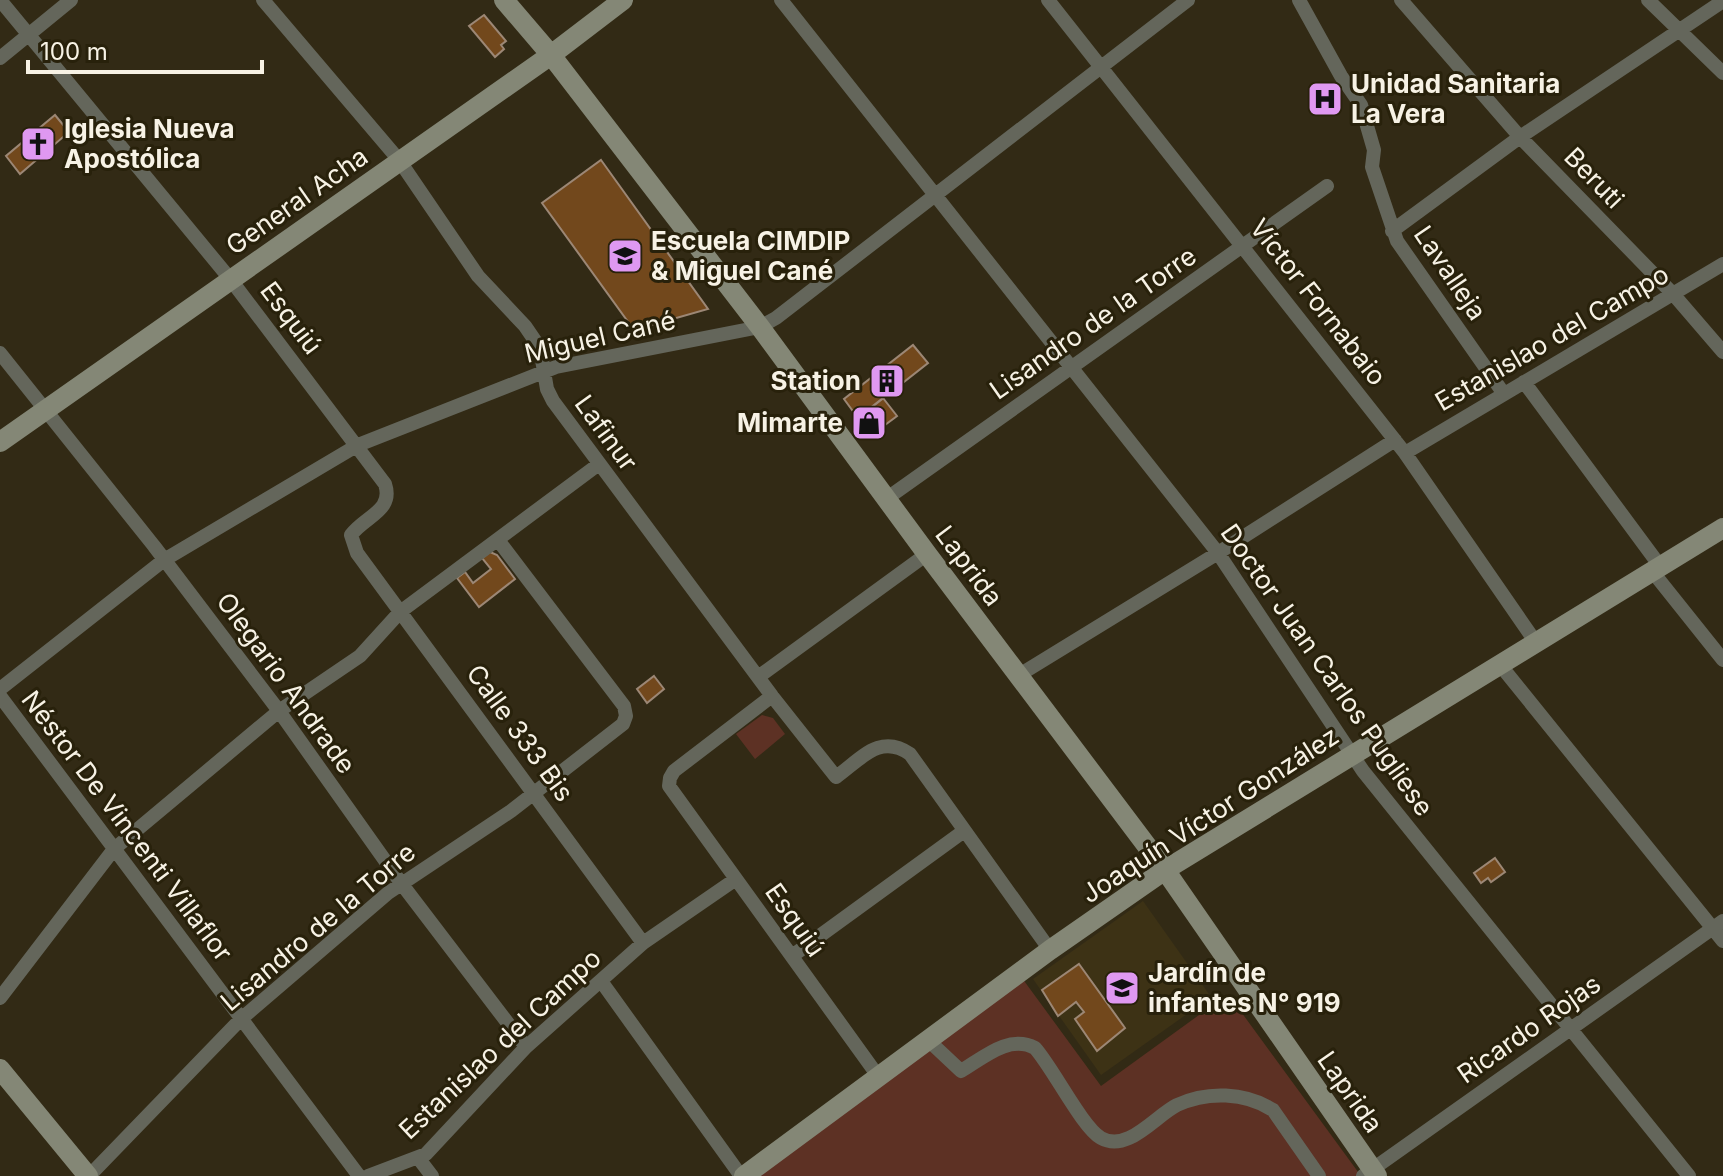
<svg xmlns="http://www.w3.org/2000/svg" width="1723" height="1176" font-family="Inter,sans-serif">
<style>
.built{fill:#3d3215}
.green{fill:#5d3124}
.building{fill:#72481c;stroke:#9c8775;stroke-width:2}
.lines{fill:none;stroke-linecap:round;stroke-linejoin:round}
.street{stroke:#64665b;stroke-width:14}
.secondary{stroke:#848776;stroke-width:20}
.labels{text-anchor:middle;stroke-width:6;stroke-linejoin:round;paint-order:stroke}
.poi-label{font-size:26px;font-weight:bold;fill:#f7f2e5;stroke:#28210b;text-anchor:start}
.street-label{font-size:26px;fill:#f7f2e5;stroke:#28210b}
</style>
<rect width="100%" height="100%" fill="#322a15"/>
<path class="built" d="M1143,901L1211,997L1101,1075L1033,979Z"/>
<path class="green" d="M762,715L773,718L785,734L755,759L736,734Z
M1022,978L1101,1086L1228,994L1361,1176H753Z"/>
<path class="building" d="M484,15L506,41L501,45L504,49L495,57L469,26Z
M55,115L69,132L20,174L6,156Z
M601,160L708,309L634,330L542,203Z
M913,345L928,363L858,418L844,399Z
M883,398L897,416L873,434L859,417Z
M490,552L497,555L515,579L479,607L457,578L465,572L473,583L491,569L482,558Z
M654,676L664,689L647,703L637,689Z
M1495,858L1505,872L1491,882L1488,878L1481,883L1474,873Z
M1079,964L1125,1028L1097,1051L1075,1019L1084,1012L1076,1002L1058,1016L1042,990Z"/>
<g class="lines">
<path class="street" d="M0,0L231,280L385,484C394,511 365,516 351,535L357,553L643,943
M263,0L399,160L478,276L525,326L540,348L547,389L553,401L772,696L836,777C861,759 880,733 910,754L1050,950
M781,0L1218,553L1363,771L1689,1176
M1048,0L1405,453L1537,644
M1299,0L1341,76L1361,105L1374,150L1372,167L1397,241L1504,394
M1401,0L1520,137L1674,295L1723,352
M1648,0L1723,73
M0,58L71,0
M1392,231L1520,137L1723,1
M0,353L154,546L279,711L401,883L526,1047
M1524,382L1660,566
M1405,453L1723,264
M886,499L1327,186
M1652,571L1723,660
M1501,666L1723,941
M1019,675L1218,553L1395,440
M758,677L927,554
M0,689L164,560L358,445L556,367L760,327L776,318L1188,0
M0,696L359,1176
M772,696L674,771L670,778L669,786L878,1076
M792,956L964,831
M601,981L741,1176
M0,998L114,849L279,711L360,656L400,612L599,464
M928,1040L961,1071C983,1058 1009,1034 1035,1048C1053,1068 1082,1127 1101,1138C1128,1153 1155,1116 1177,1105C1207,1091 1245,1092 1273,1110L1319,1176
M419,1159L432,1176
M89,1176L241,1019L388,893L511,811L623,724L626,716L624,706L498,540
M368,1176L426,1154L526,1047L643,943L736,879
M1363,1176L1723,921"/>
<path class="secondary" d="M504,0L551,55L760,327L927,554L1165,870L1377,1176
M0,442L551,55L623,0
M0,1069L88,1176
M744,1176L1050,950L1165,870L1723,528"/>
</g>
<defs>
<symbol id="hospital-square" viewBox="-11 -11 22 22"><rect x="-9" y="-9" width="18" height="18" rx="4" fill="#df98f1" stroke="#28210b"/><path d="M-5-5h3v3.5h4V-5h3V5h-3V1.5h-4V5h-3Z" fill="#111"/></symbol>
<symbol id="church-square" viewBox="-11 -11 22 22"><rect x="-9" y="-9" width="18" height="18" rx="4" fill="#df98f1" stroke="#28210b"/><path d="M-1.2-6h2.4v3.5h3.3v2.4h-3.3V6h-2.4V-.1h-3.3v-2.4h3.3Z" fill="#111"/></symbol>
<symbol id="school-square" viewBox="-11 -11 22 22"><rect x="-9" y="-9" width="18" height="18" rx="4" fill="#df98f1" stroke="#28210b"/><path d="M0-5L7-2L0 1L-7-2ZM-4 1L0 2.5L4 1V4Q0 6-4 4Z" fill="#111"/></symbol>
<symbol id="building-square" viewBox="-11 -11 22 22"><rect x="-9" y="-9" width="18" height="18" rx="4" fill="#df98f1" stroke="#28210b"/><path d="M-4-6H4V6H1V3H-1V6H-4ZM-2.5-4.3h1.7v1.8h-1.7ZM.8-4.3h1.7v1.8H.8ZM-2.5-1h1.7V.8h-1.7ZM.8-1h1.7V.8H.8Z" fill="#111"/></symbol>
<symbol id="shop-square" viewBox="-11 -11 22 22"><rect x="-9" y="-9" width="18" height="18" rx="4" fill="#df98f1" stroke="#28210b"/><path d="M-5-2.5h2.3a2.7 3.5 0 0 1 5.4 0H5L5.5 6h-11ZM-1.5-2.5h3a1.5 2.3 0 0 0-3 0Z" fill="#111"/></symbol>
</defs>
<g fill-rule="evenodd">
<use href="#hospital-square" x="1305" y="79" width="40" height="40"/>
<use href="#church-square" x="18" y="124" width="40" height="40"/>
<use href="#school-square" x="605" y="236" width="40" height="40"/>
<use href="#building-square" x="867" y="361" width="40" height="40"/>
<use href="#shop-square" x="849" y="403" width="40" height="40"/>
<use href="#school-square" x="1102" y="968" width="40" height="40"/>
</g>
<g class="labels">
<g class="poi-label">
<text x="1351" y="93">Unidad Sanitaria<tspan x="1351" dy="30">La Vera</tspan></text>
<text x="64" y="138">Iglesia Nueva<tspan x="64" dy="30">Apostólica</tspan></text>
<text x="651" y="250">Escuela CIMDIP<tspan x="651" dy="30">&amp; Miguel Cané</tspan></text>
<text x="861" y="390" text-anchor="end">Station</text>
<text x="843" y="432" text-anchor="end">Mimarte</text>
<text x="1148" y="982">Jardín de<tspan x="1148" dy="30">infantes N° 919</tspan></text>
</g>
<g class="street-label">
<text transform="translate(1594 178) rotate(46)" y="9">Beruti</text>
<text transform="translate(297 201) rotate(-35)" y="9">General Acha</text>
<text transform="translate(1450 273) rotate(56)" y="9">Lavalleja</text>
<text transform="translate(1318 302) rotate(52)" y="9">Víctor Fornabaio</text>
<text transform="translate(291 318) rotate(53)" y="9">Esquiú</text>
<text transform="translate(1093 323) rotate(-35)" y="9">Lisandro de la Torre</text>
<text transform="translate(600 337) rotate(-13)" y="9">Miguel Cané</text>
<text transform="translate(1552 338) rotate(-30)" y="9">Estanislao del Campo</text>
<text transform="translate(606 433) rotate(54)" y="9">Lafinur</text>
<text transform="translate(969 566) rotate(53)" y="9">Laprida</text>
<text transform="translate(1327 670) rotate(55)" y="9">Doctor Juan Carlos Pugliese</text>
<text transform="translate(286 683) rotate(54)" y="9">Olegario Andrade</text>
<text transform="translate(520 733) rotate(54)" y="9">Calle 333 Bis</text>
<text transform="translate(1210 815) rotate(-33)" y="9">Joaquín Víctor González</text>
<text transform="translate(127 826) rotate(53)" y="9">Néstor De Vincenti Villaflor</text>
<text transform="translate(795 920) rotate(55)" y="9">Esquiú</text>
<text transform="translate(318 927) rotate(-40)" y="9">Lisandro de la Torre</text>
<text transform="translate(1529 1029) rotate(-35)" y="9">Ricardo Rojas</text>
<text transform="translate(500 1044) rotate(-43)" y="9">Estanislao del Campo</text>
<text transform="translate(1350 1092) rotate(55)" y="9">Laprida</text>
</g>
</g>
<path d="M28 60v12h234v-12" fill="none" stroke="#f7f2e5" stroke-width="4"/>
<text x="40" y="60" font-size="24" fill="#f7f2e5" stroke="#28210b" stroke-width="6" paint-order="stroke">100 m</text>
</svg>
